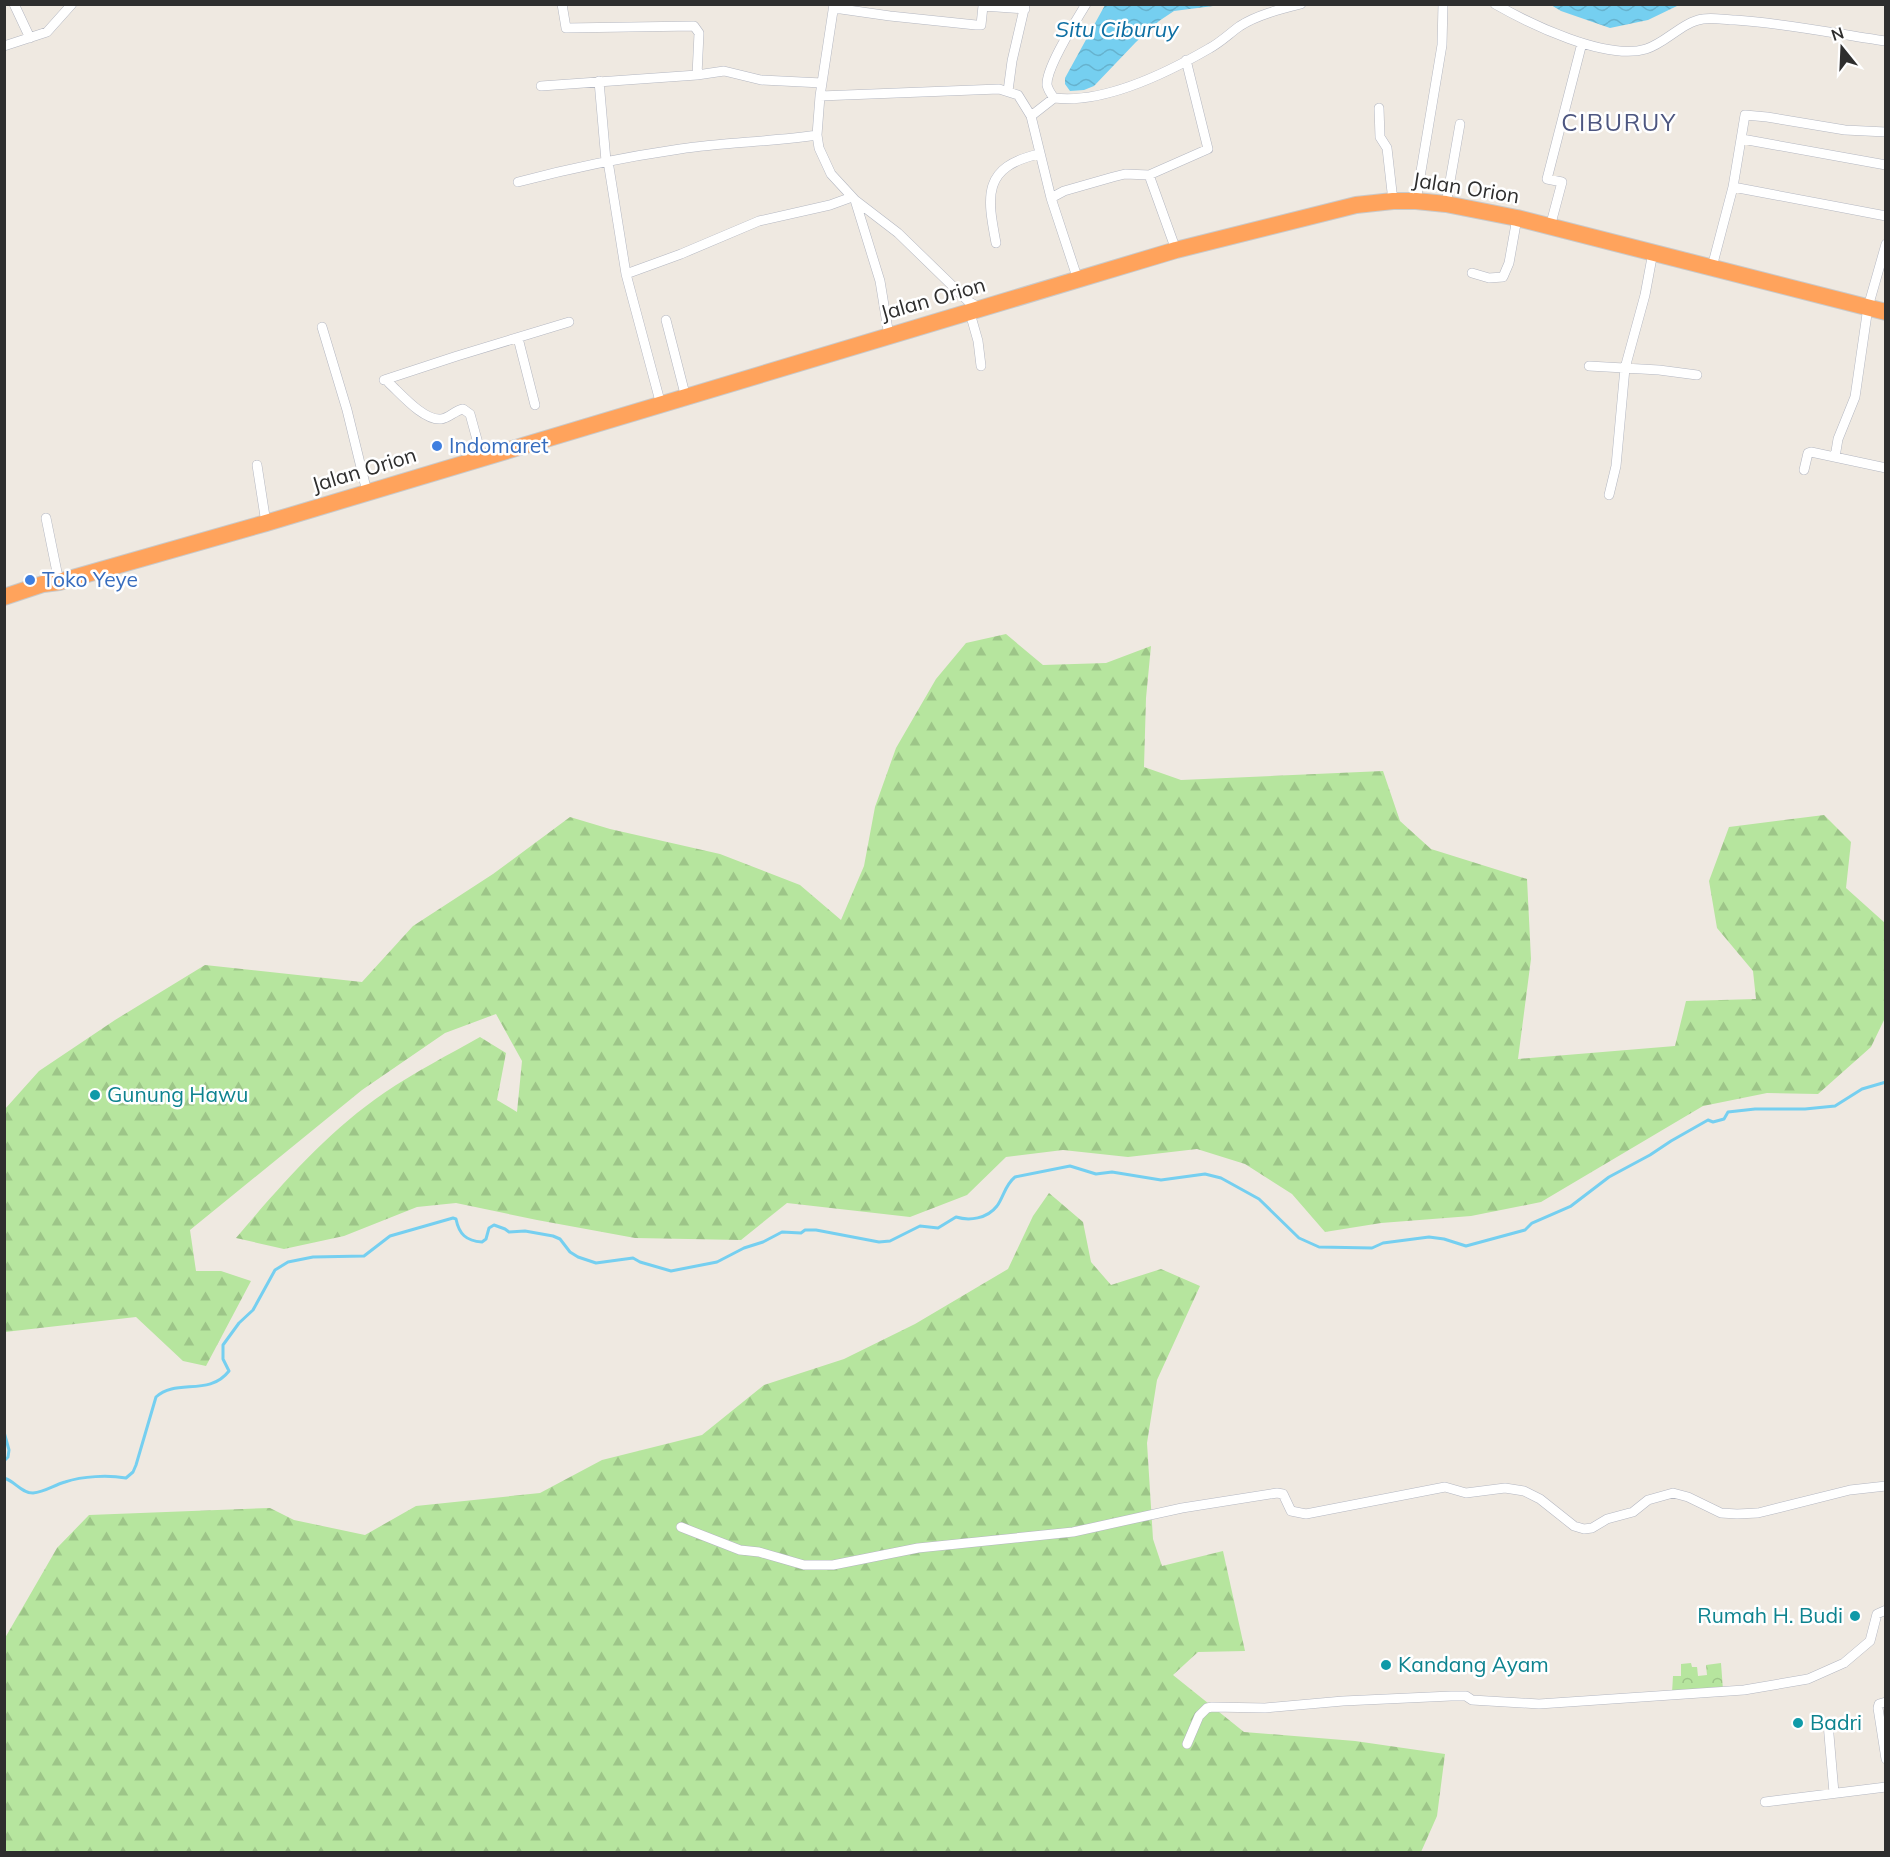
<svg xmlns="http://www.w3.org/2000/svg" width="1890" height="1857" font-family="Mulish,sans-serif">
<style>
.forest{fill:url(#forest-firs)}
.park{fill:url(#park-crowns)}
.water{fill:url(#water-waves)}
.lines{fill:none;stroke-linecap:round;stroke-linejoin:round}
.stream{stroke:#75cff0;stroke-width:3}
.street-casing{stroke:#b4b7c1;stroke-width:10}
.highway-casing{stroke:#c9c9c9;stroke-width:18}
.street{stroke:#fff;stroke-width:9}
.highway{stroke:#ffa35c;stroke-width:16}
.shop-dot{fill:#3f7fe0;stroke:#fff;stroke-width:2}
.culture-dot{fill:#0f9aa8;stroke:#fff;stroke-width:2}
.labels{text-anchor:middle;stroke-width:5;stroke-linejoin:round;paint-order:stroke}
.street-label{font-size:21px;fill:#2e2e2e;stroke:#fff}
.shop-label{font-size:21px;fill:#366cbe;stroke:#fff;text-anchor:start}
.culture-label{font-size:21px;fill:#0d838f;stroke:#fff;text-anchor:start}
.water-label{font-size:22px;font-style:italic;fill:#0d6fa3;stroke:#fff}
.quarter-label{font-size:24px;letter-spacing:1.5px;fill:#4d5680;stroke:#fff}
</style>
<defs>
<pattern id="forest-firs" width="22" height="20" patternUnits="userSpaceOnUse" patternTransform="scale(1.5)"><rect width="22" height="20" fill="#b6e59e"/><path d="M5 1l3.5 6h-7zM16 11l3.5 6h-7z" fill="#9dc588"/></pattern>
<pattern id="park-crowns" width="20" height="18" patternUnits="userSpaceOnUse" patternTransform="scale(1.5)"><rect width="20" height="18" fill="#b6e59e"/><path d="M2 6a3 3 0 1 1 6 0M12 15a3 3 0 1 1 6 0" fill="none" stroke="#9dc588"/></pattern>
<pattern id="water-waves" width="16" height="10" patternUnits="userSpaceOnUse" patternTransform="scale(1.5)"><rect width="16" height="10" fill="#75cff0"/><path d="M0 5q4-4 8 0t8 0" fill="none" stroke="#66b2ce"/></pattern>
</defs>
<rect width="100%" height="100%" fill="#efe9e1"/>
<path class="forest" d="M1006,634L1043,665L1106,663L1151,646L1146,698L1144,767L1181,780L1383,771L1400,821L1431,849L1527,879L1531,959L1518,1059L1675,1046L1686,1001L1756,999L1753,971L1717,928L1709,881L1729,827L1824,815L1851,842L1846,888L1885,923V1018L1871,1047L1818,1094L1767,1093L1703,1106L1541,1202L1471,1216L1381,1223L1325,1232L1292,1194L1245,1164L1197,1149L1128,1157L1063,1150L1006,1157L967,1195L910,1217L787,1203L741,1240L635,1238L537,1220L456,1203L417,1207L344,1236L284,1249L236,1238C281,1185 327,1132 384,1093C415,1072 448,1055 480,1037L506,1053L497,1100L517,1112L522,1061L496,1014L445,1033L362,1090L190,1230L196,1271H221L251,1281L206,1366L183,1361L136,1317L5,1332V1109L39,1071L115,1020L205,965L362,982L413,926L493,874L570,817L610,829L720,854L800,885L841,920L864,866L875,807L896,748L936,679L966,643Z
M1049,1193L1083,1222L1091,1262L1111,1285L1161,1269L1200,1286L1157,1380L1147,1443L1153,1539L1162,1566L1223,1551L1245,1651L1198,1652L1173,1675L1244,1732L1355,1741L1445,1754L1437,1816L1421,1852H5V1638L57,1548L89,1515L270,1508L294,1520L365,1535L416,1506L540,1493L602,1460L702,1435L764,1385L844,1359L915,1324L1008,1269L1033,1216Z"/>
<path class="park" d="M1691,1663L1692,1667H1697L1698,1676L1707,1675L1706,1665L1721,1663L1723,1690L1672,1693L1673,1676H1681V1664Z"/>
<path class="water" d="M1105,5V4L1221,5L1174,11L1159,21L1136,42L1094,86L1084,90L1070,91L1065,84V78Z
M1551,5H1689L1677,6L1648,20L1610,28L1561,11Z"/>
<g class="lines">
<path class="stream" d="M4,1432L9,1450L8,1457L4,1461
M4,1478C15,1481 21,1493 33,1493C45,1492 54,1485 65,1482C83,1476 108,1475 126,1478L133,1472L136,1465L156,1397C176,1378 209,1397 229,1371L223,1359V1345L239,1323L253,1310L275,1270L288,1262L313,1257L364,1256L390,1236L453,1218L456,1219C459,1234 466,1241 482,1242L486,1239L489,1228L494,1225L505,1229L509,1232L525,1231L553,1236L560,1239L570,1252L578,1257L596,1263L633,1258L640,1262L671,1271L717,1262L744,1248L763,1242L782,1232L801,1233L805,1230H816L879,1242L890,1241L920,1226L938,1228L956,1217C969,1221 987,1219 997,1206C1004,1196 1005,1185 1015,1177L1070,1166L1096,1174L1112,1172L1161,1180L1205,1174L1221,1178L1259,1199L1299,1238L1319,1247L1372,1248L1383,1243L1429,1237L1444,1239L1466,1246L1525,1230L1532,1223L1571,1206L1609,1177L1650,1155L1671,1141L1708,1120L1713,1122L1724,1119L1728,1112L1755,1109H1805L1835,1106L1862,1089L1886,1082"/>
<defs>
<path id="street" d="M14,4L30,38
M562,4L566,28L694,26L699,33L697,75
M834,4L820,96L817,135L819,148L831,174L855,200L880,281L889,336
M1495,4C1530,24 1606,61 1646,49C1666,43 1682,22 1703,19C1713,17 1725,20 1735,20C1785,23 1836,34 1886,41
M834,8L890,16L976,25H981L983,6L1025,9
M4,46L47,32L72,4
M599,81L606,161
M541,86L697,75L724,71L761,80L822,83
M1008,91L1012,61L1025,5
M820,96L999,89L1018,95L1031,116L1051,198L1078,280
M1054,98C1051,94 1048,90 1047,85C1046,67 1076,21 1086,4
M1379,108L1380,137L1387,148L1393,201
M1031,116L1054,98C1104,104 1167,73 1210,48C1221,42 1230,33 1240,26C1257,15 1281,9 1301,4
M1742,139L1886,165
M608,161L626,274L661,405
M1149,175L1176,250
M518,182C571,168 625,157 680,149C725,142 771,142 817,135
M1733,187L1886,216
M1051,198L1064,191L1113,177L1125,174L1149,175L1208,149L1186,60
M855,200L898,233L968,301L980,308
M1416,201L1442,45L1443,4
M1446,204L1460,124
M1550,227L1562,182L1547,179L1582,43
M996,243C987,196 982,167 1039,154
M1712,267L1733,187L1745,115L1767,117L1845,130L1886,132
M1472,273L1489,278L1503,277L1509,263L1517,218
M626,274L681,254L759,221L830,205L852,197
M970,313L978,341L981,366
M666,320L686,398
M322,327L347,410L367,492
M518,338L535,405
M1589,366L1659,370L1697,375
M390,378L389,383C401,394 424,421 441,419C449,418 454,411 463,409L470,414L482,458
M384,380L457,356L569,322
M1835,457L1838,439L1855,397L1868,307L1886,244
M257,465L266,523
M1804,470L1808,453L1811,452L1886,468
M1609,495L1616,466L1625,368L1645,295L1653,252
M46,518L59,582
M681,1527L740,1550L759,1552L804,1565H833L918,1548L1073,1532L1182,1508L1277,1493L1283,1494L1291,1511L1306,1514L1445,1487L1466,1493L1505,1488L1524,1491L1540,1499L1574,1526L1584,1529L1592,1528L1607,1519L1633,1512L1648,1500L1673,1493L1688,1497L1721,1513L1737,1514L1758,1513L1850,1490L1886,1486
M1886,1702L1879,1704L1878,1708L1886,1759
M1828,1723L1834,1793
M1187,1744L1199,1716L1207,1708L1212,1707L1265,1708L1343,1701L1451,1696H1466L1472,1700L1539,1704L1744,1690L1808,1679L1844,1663L1870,1641L1877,1614L1886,1610
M1765,1802L1886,1787"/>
<path id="highway" d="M4,597L43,584L59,582L266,523L1176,250L1356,205L1393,201H1416L1446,204L1517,218L1886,312"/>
</defs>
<use href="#street" class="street-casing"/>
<use href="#highway" class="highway-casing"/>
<use href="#street" class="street"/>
<use href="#highway" class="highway"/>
</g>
<g class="shop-dot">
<circle cx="437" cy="446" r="6"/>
<circle cx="30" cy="580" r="6"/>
</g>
<g class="culture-dot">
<circle cx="95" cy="1095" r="6"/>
<circle cx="1855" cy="1616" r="6"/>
<circle cx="1386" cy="1665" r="6"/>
<circle cx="1798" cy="1723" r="6"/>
</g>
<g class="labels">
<g class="street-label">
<text transform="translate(1466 188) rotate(9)" y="7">Jalan Orion</text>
<text transform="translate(933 299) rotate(-16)" y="7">Jalan Orion</text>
<text transform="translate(364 470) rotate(-17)" y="7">Jalan Orion</text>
</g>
<g class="shop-label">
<text x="449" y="453">Indomaret</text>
<text x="42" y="587">Toko Yeye</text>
</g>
<g class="culture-label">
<text x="107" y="1102">Gunung Hawu</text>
<text x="1843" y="1623" text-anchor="end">Rumah H. Budi</text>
<text x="1398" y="1672">Kandang Ayam</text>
<text x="1810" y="1730">Badri</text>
</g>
<g class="water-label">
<text x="1117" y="37">Situ Ciburuy</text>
</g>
<g class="quarter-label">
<text x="1619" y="131">CIBURUY</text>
</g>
</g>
<rect width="1890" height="1857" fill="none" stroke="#2e2e2e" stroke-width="12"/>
<g transform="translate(1842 48) rotate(342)" stroke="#ffffff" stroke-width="4.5" paint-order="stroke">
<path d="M0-4.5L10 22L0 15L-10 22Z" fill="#2e2e2e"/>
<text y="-9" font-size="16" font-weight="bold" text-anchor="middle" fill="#2e2e2e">N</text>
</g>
</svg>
